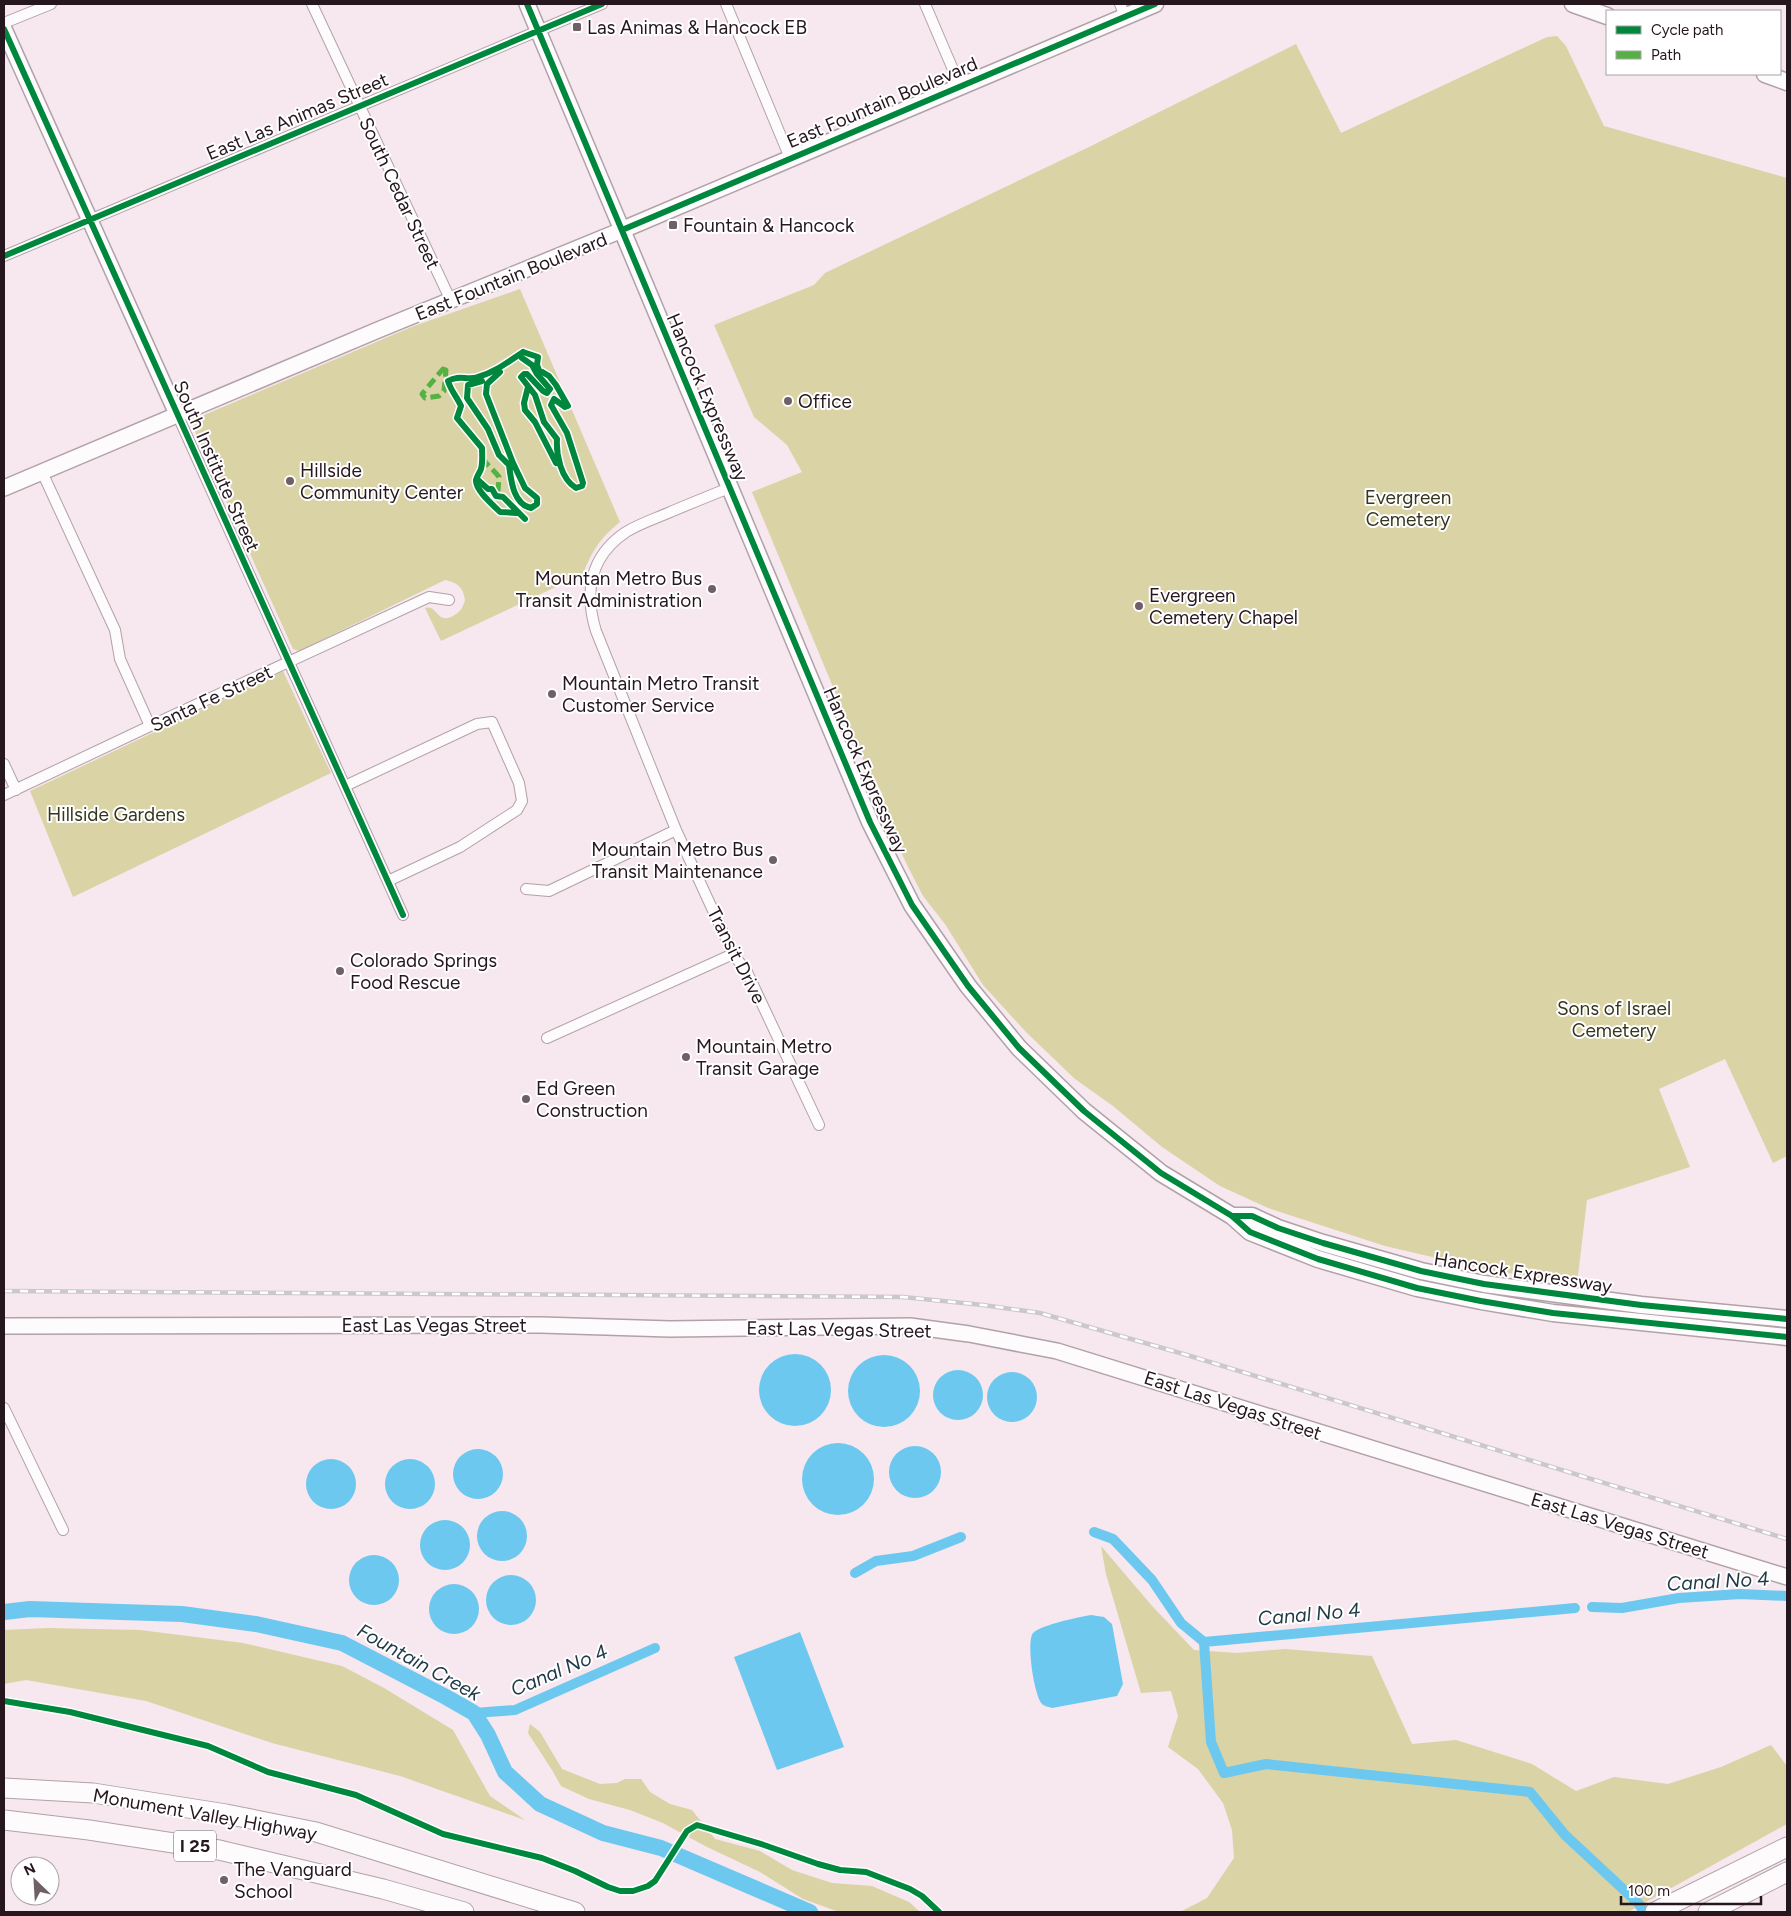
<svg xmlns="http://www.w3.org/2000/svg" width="1791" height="1916" font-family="Figtree,sans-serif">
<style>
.green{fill:#d9d3a5}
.water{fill:#6cc8ef}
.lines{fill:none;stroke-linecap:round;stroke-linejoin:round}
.canal{stroke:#6cc8ef;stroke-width:10}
.river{stroke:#6cc8ef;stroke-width:16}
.street-casing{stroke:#b0a2a8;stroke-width:12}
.secondary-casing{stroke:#b0a2a8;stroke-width:18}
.primary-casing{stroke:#b0a2a8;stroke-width:19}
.highway-casing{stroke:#b0a2a8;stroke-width:21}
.street{stroke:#fefbfc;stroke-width:10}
.secondary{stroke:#fefbfc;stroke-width:15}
.primary{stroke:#fefbfc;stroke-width:16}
.highway{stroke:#fefbfc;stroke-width:19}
.rail-casing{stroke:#ccc8ca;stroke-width:4.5}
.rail{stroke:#fff;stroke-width:2.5;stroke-dasharray:8;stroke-linecap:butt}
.quiet{stroke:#56b145;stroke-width:5;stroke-dasharray:10 5;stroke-linecap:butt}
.cycleway-casing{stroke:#fff;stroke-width:9}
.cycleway{stroke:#00873e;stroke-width:6}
.poi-dot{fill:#6f5f67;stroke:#fff;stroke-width:2}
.labels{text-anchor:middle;stroke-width:4;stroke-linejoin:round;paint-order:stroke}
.shield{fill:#fff;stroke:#675c62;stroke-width:1}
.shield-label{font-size:18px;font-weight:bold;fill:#26161e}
.poi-label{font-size:19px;fill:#26161e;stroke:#fff;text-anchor:start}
.street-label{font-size:19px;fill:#26161e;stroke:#fff}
.park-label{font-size:19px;fill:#36361e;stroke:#fff}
.water-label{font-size:20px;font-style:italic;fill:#1f3a47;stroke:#fff}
</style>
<rect width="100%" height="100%" fill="#f7e7ee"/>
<path class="green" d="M1557,36L1566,46L1604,126L1787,178V1156L1773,1163L1725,1059L1659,1089L1690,1167L1587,1200L1577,1284L1484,1269L1385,1246L1268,1208L1220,1186L1162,1147L1113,1106L1075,1079L1026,1032L983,985L945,924L923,896L907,865L891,830L882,793L865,764L752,492L802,472L787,445L754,417L714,325L814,285L825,273L1087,148L1296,44L1341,133L1547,37Z
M520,289L620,522C600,538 592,551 583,574L441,641L425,608C438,604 436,625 453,616C460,612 463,608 465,600C463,587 458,583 445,580L299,651L293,649L193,427L197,418L414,326Z
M283,671L331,773L73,897L30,791Z
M1101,1546L1153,1607L1194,1650L1237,1653L1285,1649L1372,1656L1412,1744L1456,1740L1532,1764L1576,1791L1614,1777L1668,1784L1721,1767L1771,1745L1787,1766V1824L1628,1912H1180L1207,1898L1234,1858L1232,1830L1223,1803L1198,1769L1168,1747L1178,1716L1171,1691L1141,1693L1106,1574Z
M48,1628L140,1630L243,1643L342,1666L384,1688L453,1730L490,1796L525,1820L400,1776L272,1743L146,1701L26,1680L4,1684V1630Z
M530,1724L540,1732L562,1769L600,1784L617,1783L625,1779H641L650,1792L670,1804L692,1810L715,1839L760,1851L792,1870L832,1883L872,1886L909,1902L920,1912H839L803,1899L760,1872L705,1846L663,1823L630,1810L589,1799L561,1786L552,1770L528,1733Z"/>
<path class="water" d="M759 1390a36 36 0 1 1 72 0a36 36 0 1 1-72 0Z
M848 1391a36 36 0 1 1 72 0a36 36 0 1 1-72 0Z
M933 1395a25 25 0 1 1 50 0a25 25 0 1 1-50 0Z
M987 1397a25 25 0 1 1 50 0a25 25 0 1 1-50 0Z
M802 1479a36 36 0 1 1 72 0a36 36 0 1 1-72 0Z
M889 1472a26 26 0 1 1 52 0a26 26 0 1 1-52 0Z
M453 1474a25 25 0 1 1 50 0a25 25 0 1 1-50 0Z
M385 1484a25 25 0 1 1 50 0a25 25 0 1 1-50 0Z
M306 1484a25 25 0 1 1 50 0a25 25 0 1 1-50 0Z
M477 1536a25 25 0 1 1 50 0a25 25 0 1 1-50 0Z
M420 1545a25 25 0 1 1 50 0a25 25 0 1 1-50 0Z
M349 1580a25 25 0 1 1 50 0a25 25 0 1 1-50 0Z
M486 1600a25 25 0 1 1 50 0a25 25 0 1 1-50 0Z
M429 1609a25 25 0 1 1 50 0a25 25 0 1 1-50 0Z
M1091,1615L1104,1617L1112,1624L1123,1684L1117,1696L1052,1708C1049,1707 1044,1706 1042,1704C1034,1695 1026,1642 1033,1633C1041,1625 1079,1617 1091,1615Z
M800,1632L844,1747L777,1770L734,1657Z"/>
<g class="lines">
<path class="canal" d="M1094,1532L1113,1539L1152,1580L1181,1623L1204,1642L1575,1608
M855,1573L876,1561L913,1556L961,1537
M1592,1607L1622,1608L1679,1598L1740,1594L1787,1596
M1204,1642L1211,1742L1224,1773L1266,1764L1530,1792L1565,1835L1638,1903L1644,1912
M474,1713L515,1710L655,1648"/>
<path class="river" d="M4,1612L30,1609L182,1614L256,1624L342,1643L446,1697L474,1713L488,1735L505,1772L540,1804L603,1833L661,1848L810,1912"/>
<defs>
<path id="street" d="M312,4L451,301
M726,4L790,158
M925,4L960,86
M1120,4L1125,16
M4,23L51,4
M4,256L602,4
M177,414L403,915
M42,472L115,630L120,659L150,726
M729,488C709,496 689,504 668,513C654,519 639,524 626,532C590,556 584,592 596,631L676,830L733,954L747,972L819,1125
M4,764L16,790
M345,786L477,724L492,722L519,783L522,801L517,810L460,847L388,881
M4,795L150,726L429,597L449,600
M526,889L549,891L676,830
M547,1038L733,954
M4,1408L63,1530"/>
<path id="secondary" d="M4,29L177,414
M4,488L378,330L622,230L527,4
M4,1326L541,1325L670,1329L910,1326L969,1334L1057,1351L1787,1577"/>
<path id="primary" d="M1155,4L622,230L870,822L912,905L968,986L1019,1048L1084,1111L1161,1173L1232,1216L1250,1232L1318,1259L1417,1288L1481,1301L1553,1313L1787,1337
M1573,4L1607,16
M1765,74L1787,82
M1232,1216H1252L1278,1228L1323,1243L1421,1271L1484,1284L1641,1305L1787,1319"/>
<path id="highway" d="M4,1788L93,1793L226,1814L316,1832L575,1912
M4,1820L89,1830L219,1850L383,1889L464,1912
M1655,1912L1787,1847
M1708,1912L1787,1872"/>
</defs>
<use href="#street" class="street-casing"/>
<use href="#secondary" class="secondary-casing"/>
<use href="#primary" class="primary-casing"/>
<use href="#highway" class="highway-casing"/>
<use href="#street" class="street"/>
<use href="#secondary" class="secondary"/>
<use href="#primary" class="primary"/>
<use href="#highway" class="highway"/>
<defs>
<path id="rail" d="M4,1291L903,1297L983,1305L1040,1313L1187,1355L1787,1539"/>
</defs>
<use href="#rail" class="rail-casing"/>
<use href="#rail" class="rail"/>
<path class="quiet" d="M443,369L446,370L444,391L439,396L425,398L422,394Z
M483,458C487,466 494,470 499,477L498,491L503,493"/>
<defs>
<path id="cycleway" d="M527,4L870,822L912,905L968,986L1019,1048L1084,1111L1161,1173L1232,1216L1250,1232L1318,1259L1417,1288L1481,1301L1553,1313L1787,1337
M4,29L403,915
M622,230L1155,4
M4,256L602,4
M522,358L532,365L537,374L550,389L547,393L543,391L527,374H524L521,377L535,395L544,422L557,439C556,455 561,479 576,488L582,486L583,483L567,433L551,405L554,399L565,407L568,406L556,385L549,376L539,370L537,365L538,357L523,352
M500,372L487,384L486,394L513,463L525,488L537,498V504L531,508C513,504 511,480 509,465
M482,381L468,385L467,398L488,429L499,455L509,465L512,461
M528,387L524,403L525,410L535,422L556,463
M478,480L488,489H492L496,496L503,497L525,519
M517,513L500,512C493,505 475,490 476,480C477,476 480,472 481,469C483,462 482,454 482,448L457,418L461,406C457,397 451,391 448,381C460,374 467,381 478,377C495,372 508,362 523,352
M1232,1216H1252L1278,1228L1323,1243L1421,1271L1484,1284L1641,1305L1787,1319
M4,1701L70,1712L208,1746L268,1772L356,1795L443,1834L542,1858L575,1871L608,1887L620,1891H633L648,1886L655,1881L687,1831L697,1825L764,1845L818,1864L840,1870L866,1872L910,1889L922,1896L939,1912"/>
</defs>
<use href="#cycleway" class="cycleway-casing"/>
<use href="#cycleway" class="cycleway"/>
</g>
<g class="poi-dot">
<rect x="572" y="22" width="10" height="10" rx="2.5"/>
<rect x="668" y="220" width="10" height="10" rx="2.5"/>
<circle cx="788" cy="401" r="5"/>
<circle cx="290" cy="481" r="5"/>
<circle cx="712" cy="589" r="5"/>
<circle cx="1139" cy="606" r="5"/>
<circle cx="552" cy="694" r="5"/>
<circle cx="773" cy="860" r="5"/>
<circle cx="340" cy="971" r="5"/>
<circle cx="686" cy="1057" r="5"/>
<circle cx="526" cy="1099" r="5"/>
<circle cx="224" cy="1880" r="5"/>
</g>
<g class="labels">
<rect class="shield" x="174" y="1830.5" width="42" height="31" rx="4"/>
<g class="shield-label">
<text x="195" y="1852">I 25</text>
</g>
<g class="poi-label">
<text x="587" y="34">Las Animas &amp; Hancock EB</text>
<text x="683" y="232">Fountain &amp; Hancock</text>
<text x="798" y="408">Office</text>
<text x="300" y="477">Hillside<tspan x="300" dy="22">Community Center</tspan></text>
<text x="702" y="585" text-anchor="end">Mountan Metro Bus<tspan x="702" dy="22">Transit Administration</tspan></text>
<text x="1149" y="602">Evergreen<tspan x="1149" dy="22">Cemetery Chapel</tspan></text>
<text x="562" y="690">Mountain Metro Transit<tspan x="562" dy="22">Customer Service</tspan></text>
<text x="763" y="856" text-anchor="end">Mountain Metro Bus<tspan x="763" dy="22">Transit Maintenance</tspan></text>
<text x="350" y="967">Colorado Springs<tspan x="350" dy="22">Food Rescue</tspan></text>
<text x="696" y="1053">Mountain Metro<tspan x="696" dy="22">Transit Garage</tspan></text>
<text x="536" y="1095">Ed Green<tspan x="536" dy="22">Construction</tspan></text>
<text x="234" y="1876">The Vanguard<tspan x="234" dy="22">School</tspan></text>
</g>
<g class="street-label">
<text transform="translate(882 102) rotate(-23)" y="7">East Fountain Boulevard</text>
<text transform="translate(297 116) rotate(-23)" y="7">East Las Animas Street</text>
<text transform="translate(400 193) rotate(65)" y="7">South Cedar Street</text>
<text transform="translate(511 276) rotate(-22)" y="7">East Fountain Boulevard</text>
<text transform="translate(708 397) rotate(67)" y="7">Hancock Expressway</text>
<text transform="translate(217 466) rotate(66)" y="7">South Institute Street</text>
<text transform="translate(211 698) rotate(-25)" y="7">Santa Fe Street</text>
<text transform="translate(866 770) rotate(66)" y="7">Hancock Expressway</text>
<text transform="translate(737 955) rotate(63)" y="7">Transit Drive</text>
<text transform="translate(1523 1272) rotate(9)" y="7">Hancock Expressway</text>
<text x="434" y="1332">East Las Vegas Street</text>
<text transform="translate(839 1329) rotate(1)" y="7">East Las Vegas Street</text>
<text transform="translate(1233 1405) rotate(18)" y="7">East Las Vegas Street</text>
<text transform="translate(1620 1525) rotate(17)" y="7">East Las Vegas Street</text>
<text transform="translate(205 1814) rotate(10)" y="7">Monument Valley Highway</text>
</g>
<g class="park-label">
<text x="1408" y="504">Evergreen<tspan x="1408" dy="22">Cemetery</tspan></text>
<text x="116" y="821">Hillside Gardens</text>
<text x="1614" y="1015">Sons of Israel<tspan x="1614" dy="22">Cemetery</tspan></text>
</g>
<g class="water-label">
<text transform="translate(1718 1581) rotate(-3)" y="7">Canal No 4</text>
<text transform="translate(1309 1614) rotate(-5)" y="7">Canal No 4</text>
<text transform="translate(419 1662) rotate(29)" y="7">Fountain Creek</text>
<text transform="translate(559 1670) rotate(-23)" y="7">Canal No 4</text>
</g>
</g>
<rect width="1791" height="1916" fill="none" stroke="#26161e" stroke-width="10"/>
<rect x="1606" y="10" width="175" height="65" fill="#ffffff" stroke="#a8a2a5"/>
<rect x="1616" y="26" width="25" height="8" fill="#00873e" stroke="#a8a2a5"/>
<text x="1651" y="35" font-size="15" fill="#26161e">Cycle path</text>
<rect x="1616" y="51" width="25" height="8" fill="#56b145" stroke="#a8a2a5"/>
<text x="1651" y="60" font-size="15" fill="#26161e">Path</text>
<g transform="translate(35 1881) rotate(335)"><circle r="24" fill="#ffffff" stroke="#a8a2a5"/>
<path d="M0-4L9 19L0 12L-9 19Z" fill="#6f5f67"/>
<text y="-8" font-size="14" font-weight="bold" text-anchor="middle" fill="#26161e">N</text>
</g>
<path d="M1621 1896v8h140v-8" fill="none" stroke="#26161e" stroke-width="2.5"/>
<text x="1628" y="1896" font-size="15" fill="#26161e" stroke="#ffffff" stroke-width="4" paint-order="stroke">100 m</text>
</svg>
